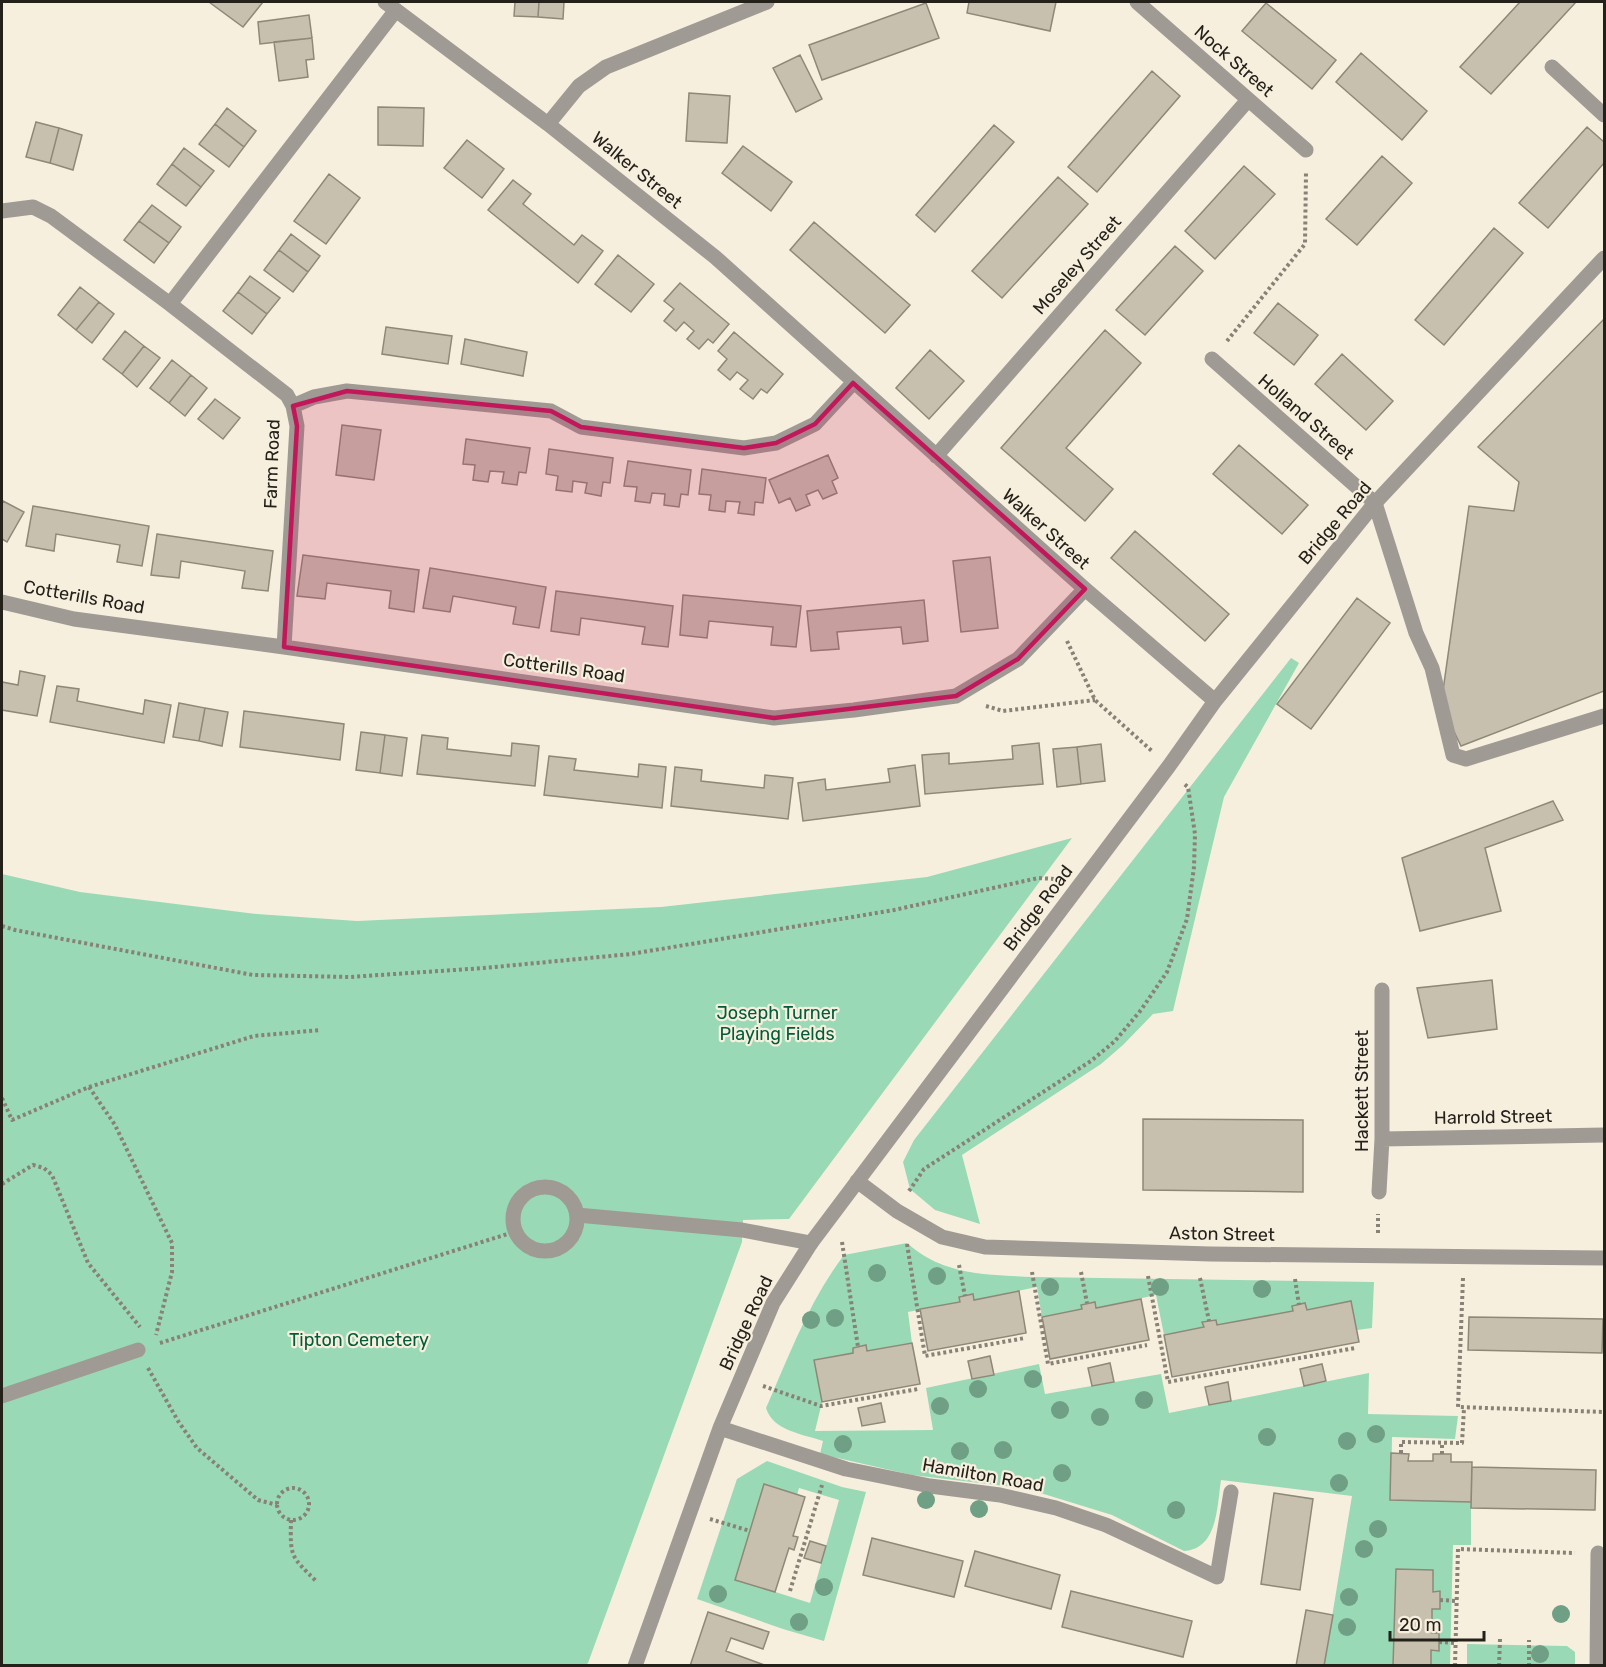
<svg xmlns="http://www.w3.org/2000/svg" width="1606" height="1667" font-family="Rubik,sans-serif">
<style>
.green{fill:#9ad9b6;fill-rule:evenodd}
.building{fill:#c7c0af;stroke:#8e8878;stroke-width:1.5}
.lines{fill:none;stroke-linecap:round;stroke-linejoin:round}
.path{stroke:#878176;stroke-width:4;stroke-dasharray:3 3;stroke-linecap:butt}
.service{stroke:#9f9b94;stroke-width:15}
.minor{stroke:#9f9b94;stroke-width:15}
.tree{fill:#6f9f84}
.marked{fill:#c2185b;fill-opacity:0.2;stroke:#c2185b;stroke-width:4.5;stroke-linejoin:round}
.labels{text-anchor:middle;stroke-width:4.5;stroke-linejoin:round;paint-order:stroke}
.street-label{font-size:18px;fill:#24211b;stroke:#f7efde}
.park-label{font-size:18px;fill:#005d3b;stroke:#f7efde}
</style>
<rect width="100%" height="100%" fill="#f7efde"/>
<path class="green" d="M1291,658L1299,663L1224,797L1173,1011L1153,1014L1123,1045L1101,1064L962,1155L980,1224L935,1210L910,1189L903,1162L914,1140Z
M1072,838L789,1219L743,1220L742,1242L588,1663L585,1666H2V874L80,892L257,914L357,921L661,907L927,877Z
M907,1243C914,1249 922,1255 930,1259C962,1276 998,1275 1033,1277L1374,1282L1372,1328L1357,1330L1351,1301L1307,1310L1305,1304L1292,1306L1293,1311L1217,1325L1216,1320L1203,1322L1204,1327L1164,1335L1156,1295L1096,1308L1094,1302L1081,1305L1082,1309L1042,1317L1037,1287L974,1300L972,1294L959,1297L960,1302L908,1312L912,1343L867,1351L866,1345L853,1348V1353L814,1360L822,1402L815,1431L933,1430L926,1388L1039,1364L1045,1394L1161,1374L1169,1413L1369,1373L1368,1414L1458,1416L1455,1439L1392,1437L1391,1500L1471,1502V1545H1453L1450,1665H1431V1650L1438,1651L1439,1633H1432V1609H1440V1592H1433V1570L1396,1569L1393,1665H1324L1352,1496L1221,1480C1217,1506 1218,1549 1184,1551L1112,1515L1034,1491L1005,1486L912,1475L820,1454L823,1441C803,1434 773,1431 766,1408C789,1356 809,1301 844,1255Z
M767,1461L842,1487L866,1492L824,1641L783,1629L697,1599L737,1479ZM764,1484L797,1495L799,1488L839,1500L810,1603L735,1579Z
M1467,1644L1567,1646L1575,1652V1665H1467Z"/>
<path class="building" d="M209,2H263L243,27Z
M515,2H539L538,17L514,16Z
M539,2H564L563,19L538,17Z
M969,2H1056L1050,31L967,13Z
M1520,2H1576L1491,94L1460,67Z
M926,3L939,38L822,80L809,45Z
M1266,3L1336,60L1312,89L1242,31Z
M309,15L312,38L260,44L258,22Z
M312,38L314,59L306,60L308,77L279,81L274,42Z
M1361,53L1427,111L1402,140L1336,82Z
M800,55L822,99L796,112L773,68Z
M1152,71L1180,96L1097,192L1068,167Z
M689,93L730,96L727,143L686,141Z
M378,107L424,108L423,146L378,145Z
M227,108L256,131L244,147L215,124Z
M36,122L59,128L50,163L26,157Z
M215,124L244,147L229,167L199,144Z
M994,125L1014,142L935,232L916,215Z
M1587,127L1604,142V163L1548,228L1519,203Z
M59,128L82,135L73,170L50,163Z
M467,140L504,169L482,198L444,168Z
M743,146L792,182L771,211L722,173Z
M184,148L214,171L201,187L172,164Z
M1382,156L1412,183L1357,245L1326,219Z
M172,164L201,187L186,206L157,184Z
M1244,166L1275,194L1215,259L1185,231Z
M329,174L360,198L326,244L294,221Z
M1058,177L1088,204L1002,298L972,271Z
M513,180L531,194L523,204L574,245L582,235L603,251L578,283L488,210Z
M152,205L181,227L169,243L139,221Z
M139,221L169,243L154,263L124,240Z
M814,222L910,305L885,333L790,250Z
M1494,228L1523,253L1444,345L1415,320Z
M291,234L320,256L308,272L279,250Z
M1175,246L1203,271L1145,335L1116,310Z
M279,250L308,272L293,292L264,270Z
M618,255L654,284L631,312L595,284Z
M250,276L280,298L267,314L238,292Z
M680,283L729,324L713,343L708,339L699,349L687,339L694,331L684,322L676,331L664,321L674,309L664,301Z
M80,287L99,302L76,330L58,315Z
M238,292L267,314L252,334L223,311Z
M99,302L114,314L92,343L76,330Z
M1278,303L1318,335L1294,365L1254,333Z
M1604,319V691L1461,746L1441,705L1469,506L1514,511L1519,482L1478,447Z
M386,327L452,336L448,364L382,354Z
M1105,330L1141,363L1066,448L1113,489L1085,521L1001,448Z
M125,331L144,346L122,374L103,359Z
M734,332L783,374L767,393L761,389L753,399L740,389L748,380L737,372L730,380L718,370L727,359L718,351Z
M465,339L527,352L523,376L461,364Z
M144,346L160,358L137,387L122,374Z
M930,350L964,381L929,419L896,388Z
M1342,354L1393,401L1366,430L1315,384Z
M172,360L191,375L169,403L150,388Z
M191,375L207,388L185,416L169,403Z
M215,399L240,418L223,439L198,419Z
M342,425L381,430L374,480L336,475Z
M466,439L530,448L526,473L519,472L517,485L502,483L504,472L490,471L488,482L473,480L475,465L463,464Z
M1239,445L1308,505L1282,534L1213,474Z
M549,449L613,458L610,483L603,482L601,496L585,493L587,483L573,481L572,492L556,490L558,476L546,474Z
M828,455L838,478L832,481L837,493L823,499L818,490L806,495L810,505L796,511L790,498L779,503L769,480Z
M628,461L691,470L688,495L681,494L679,507L664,505L665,494L652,493L650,503L635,501L637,487L624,486Z
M702,469L766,478L763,503L755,502L754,515L738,513L740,502L726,501L725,512L709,510L711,495L699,494Z
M3,501L24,512L7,542L2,539V504Z
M33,506L149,526L142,566L117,562L120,545L56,534L54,551L26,546Z
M1135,531L1229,614L1205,641L1111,558Z
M157,534L273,551L268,591L242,588L245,571L181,561L179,578L151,575Z
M303,555L419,570L414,612L389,608L391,591L327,583L325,599L297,596Z
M990,557L998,628L961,632L953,561Z
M430,568L546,587L539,628L513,624L516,607L453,596L450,612L423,608Z
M556,591L673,606L668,647L642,644L645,627L581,618L579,635L551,631Z
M683,595L801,606L796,647L771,645L773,627L709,621L707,638L680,635Z
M1357,598L1390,623L1311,729L1277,704Z
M924,600L928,641L903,644L901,627L837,632L839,649L811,651L807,611Z
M20,671L45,676L37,716L2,710V682L18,685Z
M57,686L79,689L77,701L143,714L145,700L171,705L164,743L50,722Z
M179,703L205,708L199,741L173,737Z
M205,708L228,712L222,746L199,741Z
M244,711L344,724L340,760L240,747Z
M361,732L385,735L380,773L356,770Z
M385,735L407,738L402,776L380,773Z
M422,735L448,738L447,749L511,756L512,743L539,746L535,786L417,774Z
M1039,743L1043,784L925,794L922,755L949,753V764L1013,759L1012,746Z
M1101,744L1105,781L1081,784L1077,747Z
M1077,747L1081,784L1057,787L1053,749Z
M549,756L576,759L574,770L638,777L639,764L666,767L662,808L544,795Z
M915,765L920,806L803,821L798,783L825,779L826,790L890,782L888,769Z
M675,767L702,770L701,781L764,788L765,775L793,778L788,819L671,806Z
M1553,801L1563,820L1485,848L1501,911L1420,931L1402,858Z
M1492,980L1497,1029L1428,1038L1417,988Z
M1143,1119L1303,1120V1192L1143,1190Z
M1019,1291L1026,1333L928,1351L920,1309L960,1302L959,1297L973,1294L974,1300Z
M1141,1299L1149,1340L1050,1359L1042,1317L1082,1309L1081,1305L1095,1302L1096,1308Z
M1351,1301L1359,1342L1172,1377L1164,1335L1204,1327L1202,1322L1216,1320L1217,1325L1293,1311L1292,1306L1305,1303L1307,1310Z
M1469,1317L1603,1319L1602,1353L1468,1350Z
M912,1343L920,1384L822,1402L814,1360L853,1353V1348L866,1345L867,1351Z
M990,1356L994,1375L972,1379L968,1361Z
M1110,1363L1114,1382L1092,1386L1088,1368Z
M1322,1364L1326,1381L1304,1386L1300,1369Z
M1228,1382L1231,1401L1209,1405L1205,1387Z
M881,1403L885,1422L862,1426L858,1408Z
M1391,1453L1409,1454L1408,1461H1433V1454H1451V1462H1472L1471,1502L1390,1500Z
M1472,1467L1596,1470L1595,1510L1471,1508Z
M764,1484L805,1497L793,1536L798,1537L794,1550L789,1548L775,1592L735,1580Z
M1274,1493L1313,1499L1300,1590L1261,1584Z
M872,1538L963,1561L954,1597L863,1575Z
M810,1541L826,1546L821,1563L804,1558Z
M975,1551L1060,1575L1051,1609L965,1586Z
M1396,1569L1433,1570V1592L1440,1591V1609H1432V1633H1439V1651L1431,1650V1666H1393Z
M1071,1591L1192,1621L1183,1657L1062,1627Z
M1306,1610L1333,1615L1324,1666H1296Z
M708,1612L769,1632L763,1649L731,1638L726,1651L767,1666H690Z"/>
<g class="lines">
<path class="path" d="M1227,341L1305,244L1306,172
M1067,641L1095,700L1153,752
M986,706L1003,711L1095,700
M2,926L15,930L253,975L350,977L484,968L631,954L894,910L1038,878L1056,879
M89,1087L115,1125L172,1243V1272L156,1335
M2,1098L12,1120L89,1087L254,1036L321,1030
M2,1184L33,1165L44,1168L52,1175L88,1263L140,1327
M909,1191L924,1169L1091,1061L1115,1041L1141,1010L1167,972L1187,919L1194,867L1195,834L1188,787L1183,783
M1378,1233V1214
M842,1242L858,1347
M907,1244L925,1356L1025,1338
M959,1265L965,1296
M1032,1272L1048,1364L1147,1345
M1081,1272L1087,1303
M1148,1276L1168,1382L1355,1348
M1200,1278L1209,1321
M1463,1278L1458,1407L1604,1412
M1295,1279L1299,1305
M160,1343L517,1231
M148,1368L178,1421L197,1448L258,1500L277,1505
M763,1386L821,1406L918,1389
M1401,1453V1442L1462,1443L1464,1408
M1442,1454V1443
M277 1504a16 16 0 1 1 32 0a16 16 0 1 1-32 0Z
M710,1519L750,1531
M291,1520C290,1558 291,1556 317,1582
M790,1591L822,1485
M1440,1600L1457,1601
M1439,1642L1456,1643
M1455,1666L1458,1549L1575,1553
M1499,1666L1500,1639
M1529,1666V1640"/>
<path class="service" d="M1375,503L1416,633L1432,668L1453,755L1466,759L1604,716
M513 1219a32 32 0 1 1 64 0a32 32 0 1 1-64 0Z
M577,1215L742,1230L811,1243
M2,1396L138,1350"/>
<path class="minor" d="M385,2L548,124L715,257L1085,589L1215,701
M1137,2L1306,150
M1552,67L1604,115
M548,124L579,86L606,67L767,2
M2,211L33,207L51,216L170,304L396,10
M170,304L287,395L293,406L297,426L284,647
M1212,359L1375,503
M293,406L314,397L347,391L551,411L581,427L744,448L776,443L815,424L853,383
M936,456L1248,100
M2,602L74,619L284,647L774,718L854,710L956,696L1018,659L1085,589
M1382,1139L1604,1135
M857,1181L897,1211L942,1237L985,1247L1210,1254L1604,1258
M1379,1192L1382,1139V990
M720,1428L846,1469L930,1486L1000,1495L1056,1508L1106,1525L1217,1577L1231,1492
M635,1666L720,1428L773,1303L811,1243L1169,766L1215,701L1375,503L1604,258
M1597,1666L1598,1553"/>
</g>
<g class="tree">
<circle cx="877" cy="1273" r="9"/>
<circle cx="937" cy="1276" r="9"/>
<circle cx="1050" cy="1287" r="9"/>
<circle cx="1160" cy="1287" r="9"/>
<circle cx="1262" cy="1289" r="9"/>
<circle cx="835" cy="1318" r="9"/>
<circle cx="811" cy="1320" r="9"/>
<circle cx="1033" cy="1379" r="9"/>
<circle cx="978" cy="1389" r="9"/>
<circle cx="1144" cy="1400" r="9"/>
<circle cx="940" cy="1406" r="9"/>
<circle cx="1060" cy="1410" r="9"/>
<circle cx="1100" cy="1417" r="9"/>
<circle cx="1376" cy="1434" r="9"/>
<circle cx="1267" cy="1437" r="9"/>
<circle cx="1347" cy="1441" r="9"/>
<circle cx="843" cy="1444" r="9"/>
<circle cx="1003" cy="1450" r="9"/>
<circle cx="960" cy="1451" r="9"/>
<circle cx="1062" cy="1473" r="9"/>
<circle cx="1339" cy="1483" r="9"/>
<circle cx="926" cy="1500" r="9"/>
<circle cx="979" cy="1509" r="9"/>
<circle cx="1176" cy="1510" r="9"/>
<circle cx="1378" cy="1529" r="9"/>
<circle cx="1364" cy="1549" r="9"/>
<circle cx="824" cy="1587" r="9"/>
<circle cx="718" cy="1594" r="9"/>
<circle cx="1349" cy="1597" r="9"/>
<circle cx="1561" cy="1614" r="9"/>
<circle cx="799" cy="1622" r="9"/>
<circle cx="1347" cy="1627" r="9"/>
<circle cx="1540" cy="1654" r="9"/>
</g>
<path class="marked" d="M853,383L1085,589L1018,659L956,696L774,718L284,647L297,426L293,406L347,391L551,411L581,427L744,448L776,443L815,424Z"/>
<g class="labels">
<g class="street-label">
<text transform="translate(1234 61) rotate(41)" y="6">Nock Street</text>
<text transform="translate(637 170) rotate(39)" y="6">Walker Street</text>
<text transform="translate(1077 265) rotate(-49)" y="6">Moseley Street</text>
<text transform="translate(1306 417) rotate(41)" y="6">Holland Street</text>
<text transform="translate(272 464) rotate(-88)" y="6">Farm Road</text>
<text transform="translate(1335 523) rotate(-50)" y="6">Bridge Road</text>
<text transform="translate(1046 529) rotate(42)" y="6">Walker Street</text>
<text transform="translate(84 597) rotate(10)" y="6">Cotterills Road</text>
<text transform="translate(564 668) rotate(8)" y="6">Cotterills Road</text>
<text transform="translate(1038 908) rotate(-53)" y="6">Bridge Road</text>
<text transform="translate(1362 1091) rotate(-90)" y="6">Hackett Street</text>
<text transform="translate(1493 1117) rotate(-1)" y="6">Harrold Street</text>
<text transform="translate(1222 1234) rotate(1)" y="6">Aston Street</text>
<text transform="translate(746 1323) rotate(-65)" y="6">Bridge Road</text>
<text transform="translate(983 1475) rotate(10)" y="6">Hamilton Road</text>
</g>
<g class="park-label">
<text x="777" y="1019">Joseph Turner<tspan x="777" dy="21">Playing Fields</tspan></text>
<text x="359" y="1346">Tipton Cemetery</text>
</g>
</g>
<rect width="1606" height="1667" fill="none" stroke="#24211b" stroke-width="6"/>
<path d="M1390 1631v9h94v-9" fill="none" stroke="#24211b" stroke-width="3"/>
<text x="1399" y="1631" font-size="18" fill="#24211b" stroke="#f7efde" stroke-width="4.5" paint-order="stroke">20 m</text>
</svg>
